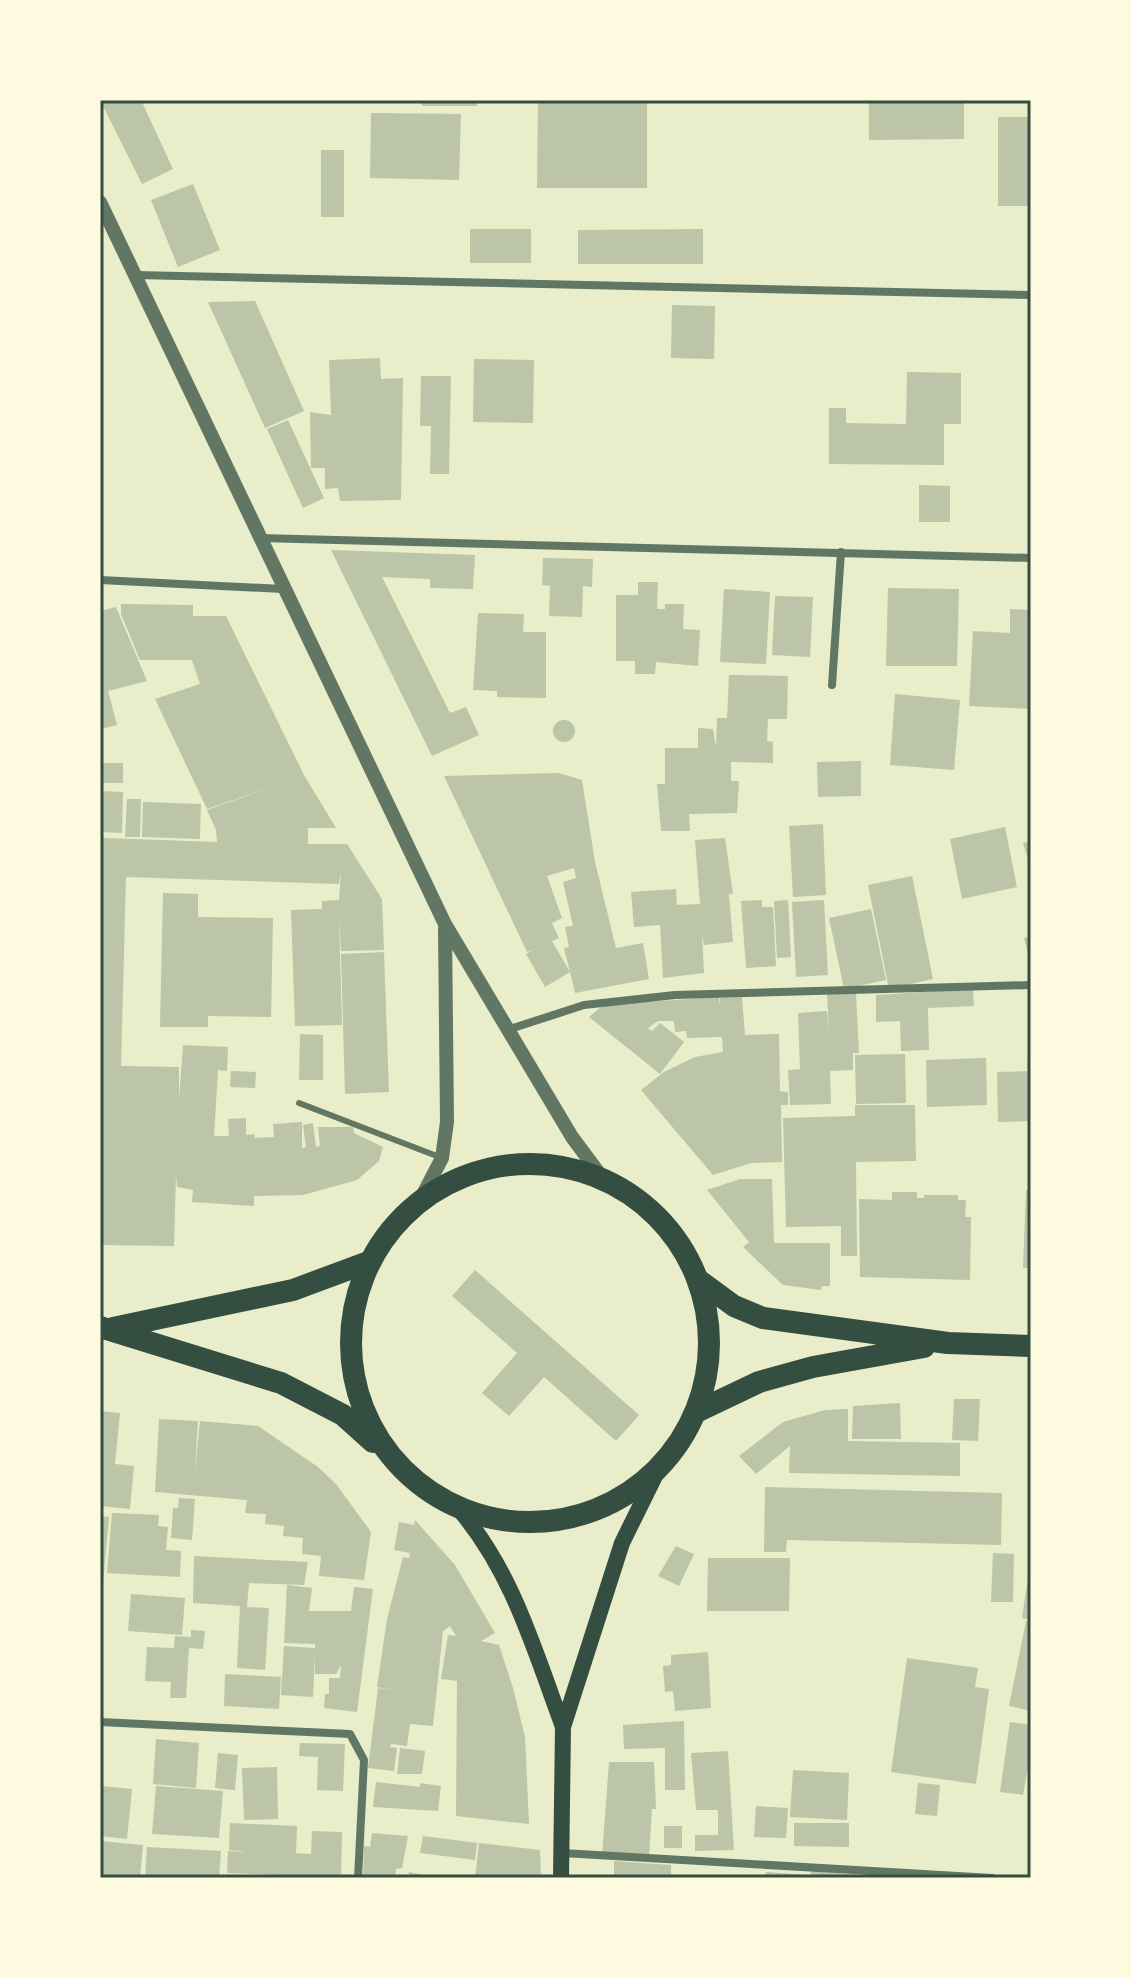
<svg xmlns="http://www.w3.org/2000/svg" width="1131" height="1978" font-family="Cabin,sans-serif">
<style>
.building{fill:#bcc5a7;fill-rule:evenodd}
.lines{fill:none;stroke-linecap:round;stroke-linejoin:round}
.service{stroke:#617663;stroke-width:6}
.minor{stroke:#617663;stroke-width:8}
.tertiary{stroke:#617663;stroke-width:14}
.secondary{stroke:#344e41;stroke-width:16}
.trunk{stroke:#344e41;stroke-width:22}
.neatline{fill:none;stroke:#344e41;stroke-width:3}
</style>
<rect width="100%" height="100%" fill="#e9edc9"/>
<path class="building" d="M100,100H141L173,169L142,184Z
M422,100H477V106H422Z
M538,100H647V188H537Z
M869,100H964V139L869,140Z
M371,113L461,114L459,180L370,178Z
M998,117H1031V206H998Z
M321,150H344V217H321Z
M193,184L220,250L178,267L151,200Z
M470,229H531V263H470Z
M703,229V264H578V230Z
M255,301L304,411L265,428L208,302Z
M672,305L715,306L714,359L671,358Z
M380,358L381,379L403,378L401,500L340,501L338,488L325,489V468H311L310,412L331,415L329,360Z
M474,359L534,360L533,423L473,422Z
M907,372L961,373V424H944V465L829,464V408H846V423L906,424Z
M421,376H451L449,474H430L431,426H420Z
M288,420L324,498L303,508L267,429Z
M919,485L950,486V522H919Z
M331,550L475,555L473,589L430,588V579L382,577L450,713L466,707L479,735L432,756Z
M543,558L593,559L592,587L583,586L582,617L549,616L550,586L542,585Z
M638,582H658L657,609H665V604H684L683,629L700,630L698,666L656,662L655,674H635V661H616V595H638Z
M888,588L959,589L957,666H886Z
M724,589L770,592L766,664L720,662Z
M775,596L813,597L810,657L772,655Z
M121,604L193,605V616H226L304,775L336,828H308V844H277H347L382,899L384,950L341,951L339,916L342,1025L295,1026L291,910L322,909V901L339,900L341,872L339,884L126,877L121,1066L179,1067V1099L183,1045L228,1047L227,1071L218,1070L214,1136H229L228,1119L246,1118V1135L255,1134L254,1138L274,1137L273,1124L302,1122V1148L306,1147L303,1125L313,1123L316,1147L320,1146L318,1127H353L354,1133L383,1147L379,1161L357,1180L303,1195L254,1196V1206L192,1202L193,1190L177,1187L176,1175L174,1246L100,1245V876L103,871L100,870V834L104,838L217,842L216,830L207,810L280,784L207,809L155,699L200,684L192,660H140L121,614Z
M116,607L147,681L108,691L117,725L100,729V611Z
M1010,609L1031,610V709L969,706L973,631L1010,633Z
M478,613L524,614L523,632H546V698L497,697V691L473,690Z
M729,675L788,676L787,719H768L767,741L773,742V763L731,762V781H739L737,813L689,814L690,831H661L657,784H665V748H698V728L713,729L716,747L717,718H727Z
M895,694L960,700L954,770L890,765Z
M553 731a11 11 0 1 1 22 0a11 11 0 1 1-22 0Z
M861,761V796L818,797L817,762Z
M100,763H123V783H100Z
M559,773L582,780L595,862L616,948L643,943L649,979L575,993L570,972L545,987L526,954L534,949L527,952L444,776ZM574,868L576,878L563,882L573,926L565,927L569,947L564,948L570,972L552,941L559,938L552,923L562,918L547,876Z
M100,791L123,792L122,833L100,832Z
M127,799H141L140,837H125Z
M143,802L201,804L200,839L142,837Z
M823,824L826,895L793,897L789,826Z
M1005,827L1017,887L962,899L950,839Z
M725,838L733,894H729L733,942L704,945L702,934L704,973L663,978L660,925L634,927L631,892L676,889L677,905L700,904L695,840Z
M1031,841V866H1030L1023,843Z
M912,876L933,979L889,989L868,885Z
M163,893L198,894V917L273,918L271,1017L208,1016V1027H160Z
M762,900V907H773L776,966L746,968L741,901Z
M788,900L791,957L777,958L774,901Z
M824,900L828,975L796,977L792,902Z
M871,909L886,980L844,989L829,918Z
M1031,936V961H1030L1024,938Z
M384,952L389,1092L345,1094L341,954Z
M973,989L974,1006L928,1008L929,1050L901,1051L900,1021L876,1022V995Z
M856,993L859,1053H853V1070L830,1071L831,1104L790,1105L788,1070L800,1069L798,1013L827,1011L829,1031L827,994Z
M719,997V1006L720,998L742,997L745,1035L779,1034L780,1091L788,1092V1105H781L782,1162L751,1163L713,1175L641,1090L664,1072L695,1057L723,1052L722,1037L687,1038L686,1031L675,1032L674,1021H658L648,1028L652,1031L660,1023L684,1042L660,1074L589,1017L601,1007L615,1004Z
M300,1034L323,1035V1080H299Z
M1029,1044H1031V1066H1027Z
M905,1054L906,1103L856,1104L855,1055Z
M986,1058L987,1105L927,1107L926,1060Z
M231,1071L256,1072L255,1088L230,1087Z
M1031,1071V1121L998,1122L997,1072Z
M855,1105H915L916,1161L856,1162L857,1256H841V1226L786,1227L783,1118L855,1116Z
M740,1179H772L774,1243H830V1286H822L821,1290L783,1285L743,1247L749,1242L707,1190Z
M1026,1190H1031V1268H1023Z
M892,1192H917V1198H924V1195H958V1200H966L965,1217H971L970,1280L860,1277L859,1199L892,1200Z
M475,1270L639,1415L616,1441L544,1377L509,1416L482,1393L517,1353L452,1296Z
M954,1399H980L978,1441L952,1440Z
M900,1403L901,1439H852L853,1406Z
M848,1409V1441L960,1443V1476L789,1473L790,1446L756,1474L739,1456L783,1422L825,1410Z
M100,1411L120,1413L115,1464L134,1466L130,1509L100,1506Z
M159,1419L198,1421L195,1471L200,1421L258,1426L318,1467L336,1484L371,1532L364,1580L319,1576L321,1556L302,1554L303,1538L283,1536L284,1526L265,1524L266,1514L245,1513L247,1500L155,1492Z
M765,1487L1002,1493L1001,1545L787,1540L786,1552H764Z
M179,1498L195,1499L192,1540L171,1538L173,1508H178Z
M112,1513L159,1515L158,1526L168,1527L166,1550L181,1551L180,1577L107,1573Z
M100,1516L109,1517L102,1596L100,1595Z
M415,1520L455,1565L495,1633L481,1641L499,1645L513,1688L525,1737L529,1824L456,1816L457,1681L441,1679L448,1635L456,1636L450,1626L443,1631L433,1726L410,1724L407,1746L391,1744L390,1747L397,1748L394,1771L368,1768L378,1688L393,1690L377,1687L387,1619L403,1557L409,1558L410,1553L394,1550L399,1522L414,1525Z
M676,1546L694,1554L679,1586L658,1576Z
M993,1553L1014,1554L1013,1602H991Z
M194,1556L308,1562L304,1585L249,1583L247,1607L269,1608L265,1670L237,1668L240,1606L193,1603Z
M708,1558H790L789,1611H707Z
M1029,1571L1031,1572V1620L1022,1618Z
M287,1585L312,1588L309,1611H351L354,1587L373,1589L357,1712L324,1708L325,1694H329V1678H340L341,1665L336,1674H315V1655L313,1697L281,1695L284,1646L315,1648V1644L284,1643Z
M131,1594L185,1598L182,1635L128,1631Z
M1026,1621L1031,1623V1711L1009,1706Z
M191,1630L205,1631L203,1649L189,1648L186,1698H170L171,1682L145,1681L147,1647L174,1648L175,1636L191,1637Z
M708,1652L711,1708L675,1711L673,1691L665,1692L663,1666L671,1665V1655Z
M907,1658L978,1668L975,1687L989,1689L976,1784L891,1772Z
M225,1674L281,1677L279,1709L224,1706Z
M684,1721L685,1790H665V1748L624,1749L623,1725Z
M1010,1722L1031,1725V1751L1023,1795L1000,1792Z
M156,1739L199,1743L196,1788L153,1784Z
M300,1743L345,1744L343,1791L317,1790L318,1757L299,1756Z
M400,1748L425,1751L422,1774H397Z
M728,1751L734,1850L695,1851V1835H718V1810H696L691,1753Z
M218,1753L238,1755L235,1790L215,1788Z
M609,1762H654L656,1809H652L649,1857L602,1856Z
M277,1767L278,1819L244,1820L242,1768Z
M793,1770L849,1773L847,1820L790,1817Z
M376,1782L420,1787V1783L441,1786L438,1811L373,1807Z
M918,1783L940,1785L937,1816L915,1814Z
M100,1786L132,1789L127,1839L100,1836Z
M156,1786L223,1791L219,1838L152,1834Z
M756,1806L788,1808L786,1838L754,1837Z
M230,1823L297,1826L296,1853L311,1854L312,1831L342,1832L341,1877L227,1873L228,1851L247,1852L229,1850Z
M794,1823H849V1847L794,1846Z
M664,1826H682V1848H664Z
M372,1833L408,1836L402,1868L396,1869L395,1878H363L364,1846L370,1847Z
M423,1836L477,1843L475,1860L420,1853Z
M100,1841L143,1845L140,1878H100Z
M479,1843L540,1850L541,1878H475Z
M147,1847L221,1851L219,1878H145Z
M614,1861L671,1865V1878H614Z
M811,1871L867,1876V1878H810Z
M409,1872L432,1877L431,1878H408Z
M766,1872L808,1875V1878H765Z"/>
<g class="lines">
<path class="service" d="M299,1103L442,1158"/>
<path class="minor" d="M136,275L1031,295
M259,538L1031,558
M100,580L283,589
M832,685L841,552
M507,1030L584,1005L675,995L1031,985
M100,1722L350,1734L364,1760L358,1878
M562,1853L992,1878"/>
<path class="tertiary" d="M100,202L445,924L572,1137L604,1180
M418,1204L442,1158L447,1122L445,928"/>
<path class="secondary" d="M457,1507C512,1570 534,1649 563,1727
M561,1878L563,1727L622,1543L659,1468"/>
<path class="trunk" d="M351 1343a179 179 0 1 1 358 0a179 179 0 1 1-358 0Z
M700,1281L734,1306L763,1318L948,1343L1031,1346
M100,1327L281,1383L343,1415L373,1442
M113,1328L293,1290L371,1261
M696,1412L759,1382L813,1367L924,1347"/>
</g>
<rect width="1131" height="1978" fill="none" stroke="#fefae0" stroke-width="204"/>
<rect x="102" y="102" width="927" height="1774" class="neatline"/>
</svg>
